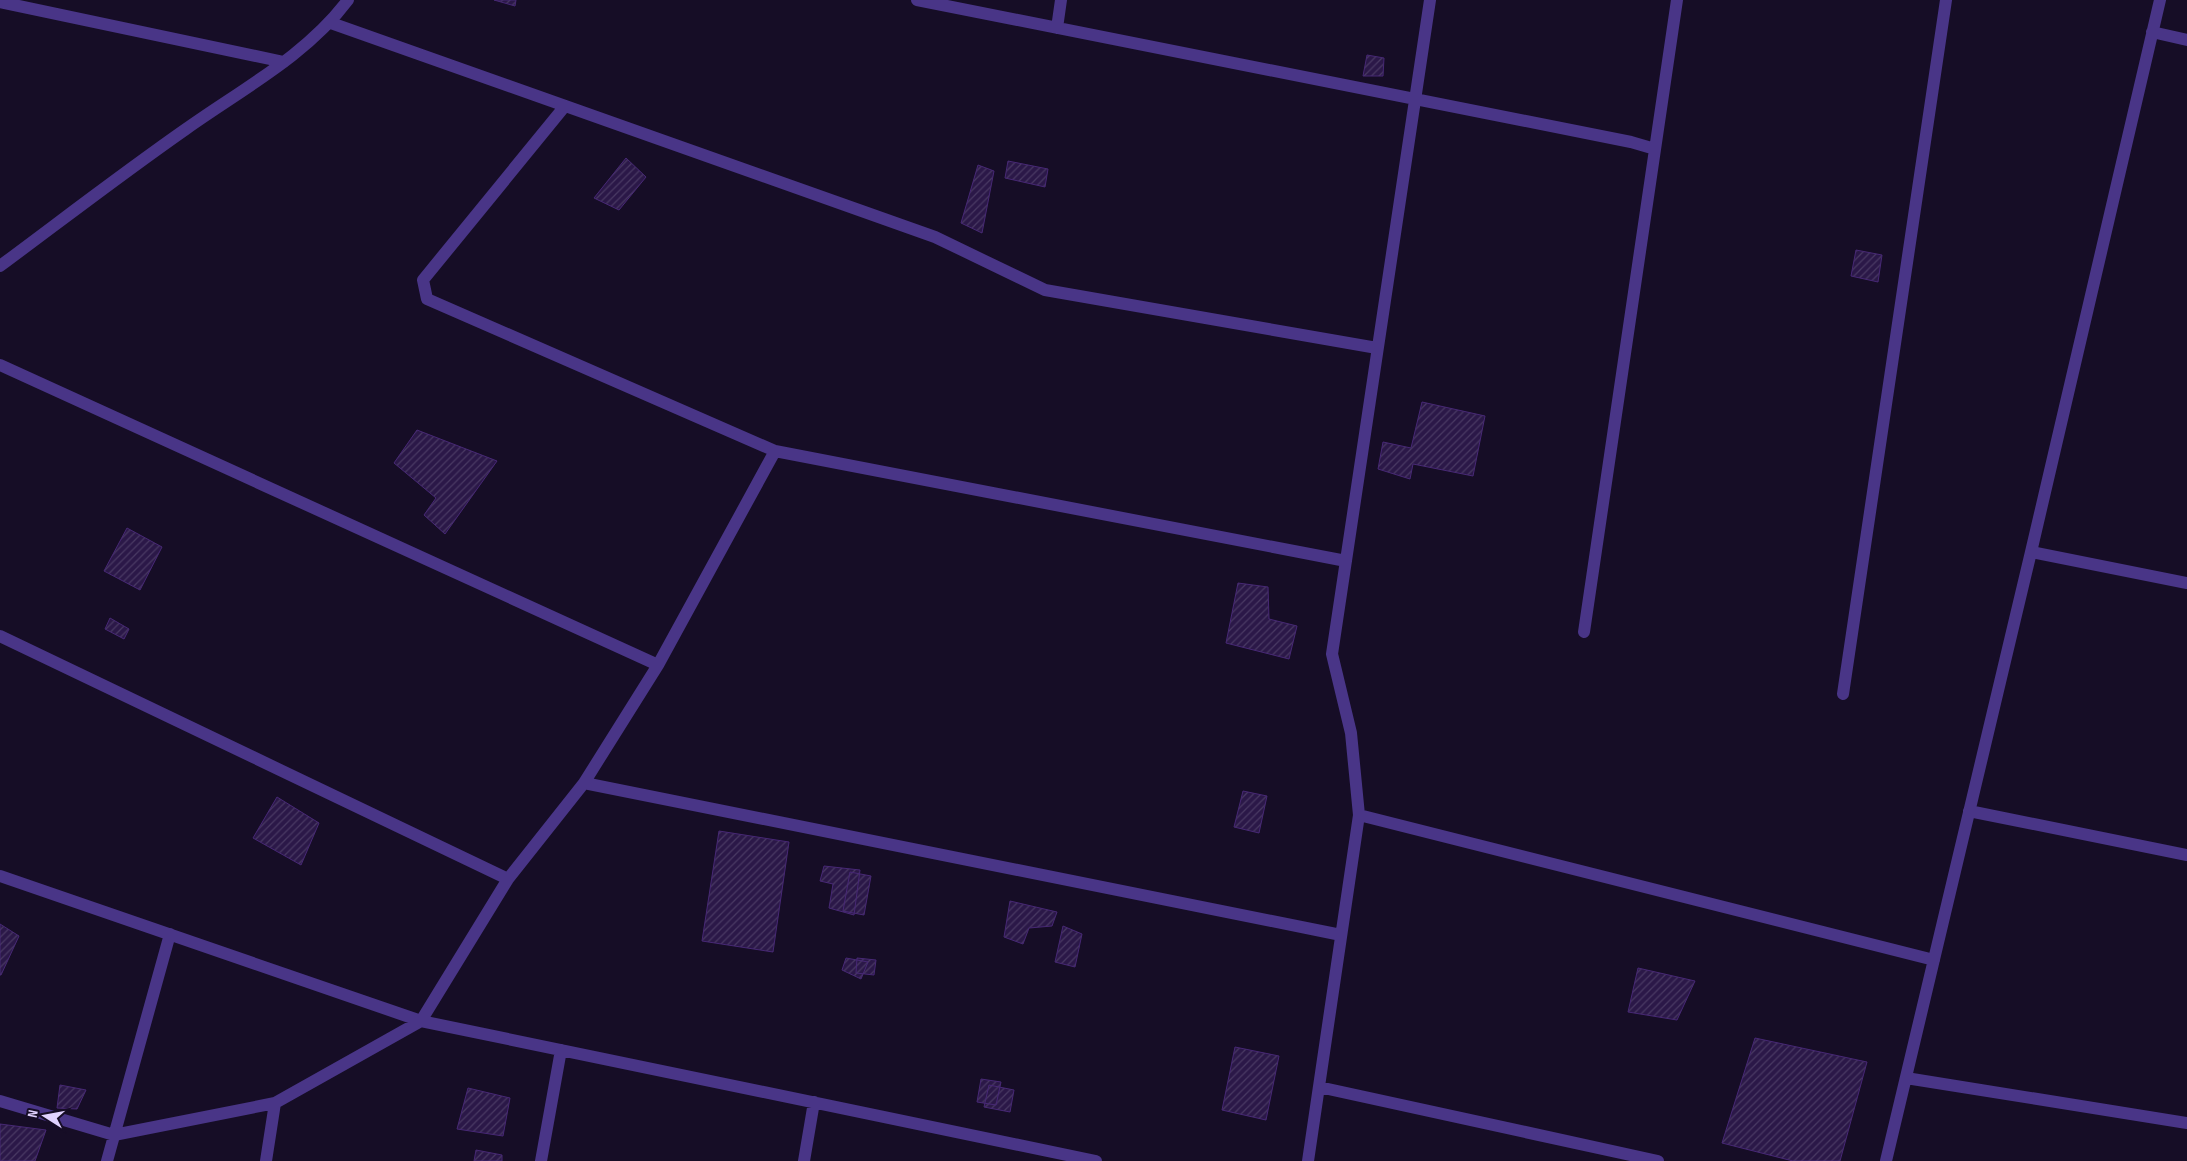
<svg xmlns="http://www.w3.org/2000/svg" width="2187" height="1161" font-family="'Sofia Sans Condensed',sans-serif">
<style>
.building{fill:url(#building-hatch);stroke:#472875}
.lines{fill:none;stroke-linecap:round;stroke-linejoin:round}
.street{stroke:#493587;stroke-width:12}
</style>
<defs>
<pattern id="building-hatch" width="6" height="6" patternUnits="userSpaceOnUse" patternTransform="scale(1.25)"><rect width="6" height="6" fill="#2b1848"/><path d="M-1 1l2-2M0 6l6-6M5 7l2-2" fill="none" stroke="#493963"/></pattern>
</defs>
<rect width="100%" height="100%" fill="#160d26"/>
<path class="building" d="M494,0H516L515,6Z
M1367,55L1384,58L1383,76H1363Z
M626,158L646,177L619,210L594,198Z
M1008,161L1048,169L1045,187L1005,178Z
M978,165L994,171L982,233L961,223Z
M1856,250L1882,255L1878,282L1851,276Z
M1422,402L1485,416L1473,476L1413,464L1410,479L1378,469L1383,442L1411,448Z
M417,430L497,461L445,534L424,515L436,498L394,463Z
M127,528L162,547L140,590L104,571Z
M1238,583L1268,587L1269,619L1297,626L1289,659L1226,643Z
M110,618L129,629L124,639L105,629Z
M1243,791L1267,796L1259,833L1234,827Z
M277,797L319,823L301,865L253,838Z
M719,831L789,842L773,952L702,941Z
M824,866L860,870L854,915L829,908L833,884L820,881Z
M850,872L871,876L864,915L843,911Z
M1010,901L1057,912L1052,926L1029,928L1023,944L1004,937Z
M0,924L19,936L1,975H0Z
M1063,926L1082,934L1075,967L1055,962Z
M846,958L868,962L861,979L842,970Z
M857,958L876,960L874,975L856,973Z
M1638,968L1695,981L1677,1020L1628,1012Z
M1755,1038L1867,1062L1840,1161H1793L1722,1143Z
M1235,1047L1279,1056L1266,1120L1222,1110Z
M981,1079L1001,1082L996,1105L977,1102Z
M60,1085L86,1090L77,1109L57,1108Z
M989,1085L1014,1090L1010,1112L984,1107Z
M468,1088L510,1098L503,1136L457,1129Z
M0,1124L46,1130L35,1161H0Z
M476,1150L502,1155V1161H474Z"/>
<g class="lines">
<path class="street" d="M917,0L1631,142L1655,149
M0,2L284,62
M331,23L935,237L1045,290L1377,348
M1057,28L1061,0
M2152,32L2187,40
M565,106L423,280L427,299L775,451L1346,561
M0,266C62,220 123,173 186,129C242,89 306,56 348,0
M0,365L658,665
M2031,552L2187,583
M1584,632L1677,0
M0,636L508,879
M1843,694L1946,0
M584,783L1341,935
M1969,811L2187,855
M1359,815L1934,960
M0,876L421,1021L1096,1161
M1906,1078L2187,1123
M1319,1087L1658,1161
M0,1101L114,1135L275,1103L421,1021L508,879L584,783L658,665L775,451
M107,1161L170,934
M266,1161L275,1103
M541,1161L561,1050
M804,1161L814,1102
M1308,1161L1359,815L1351,733L1332,654L1430,0
M1886,1161L2031,552L2160,0"/>
</g>
<g transform="translate(45 1116) rotate(281)" stroke="#160d26" stroke-width="4" paint-order="stroke">
<path d="M0-4L9 19L0 12L-9 19Z" fill="#e0d2ff"/>
<text y="-8" font-size="14" font-weight="bold" text-anchor="middle" fill="#e0d2ff">N</text>
</g>
</svg>
